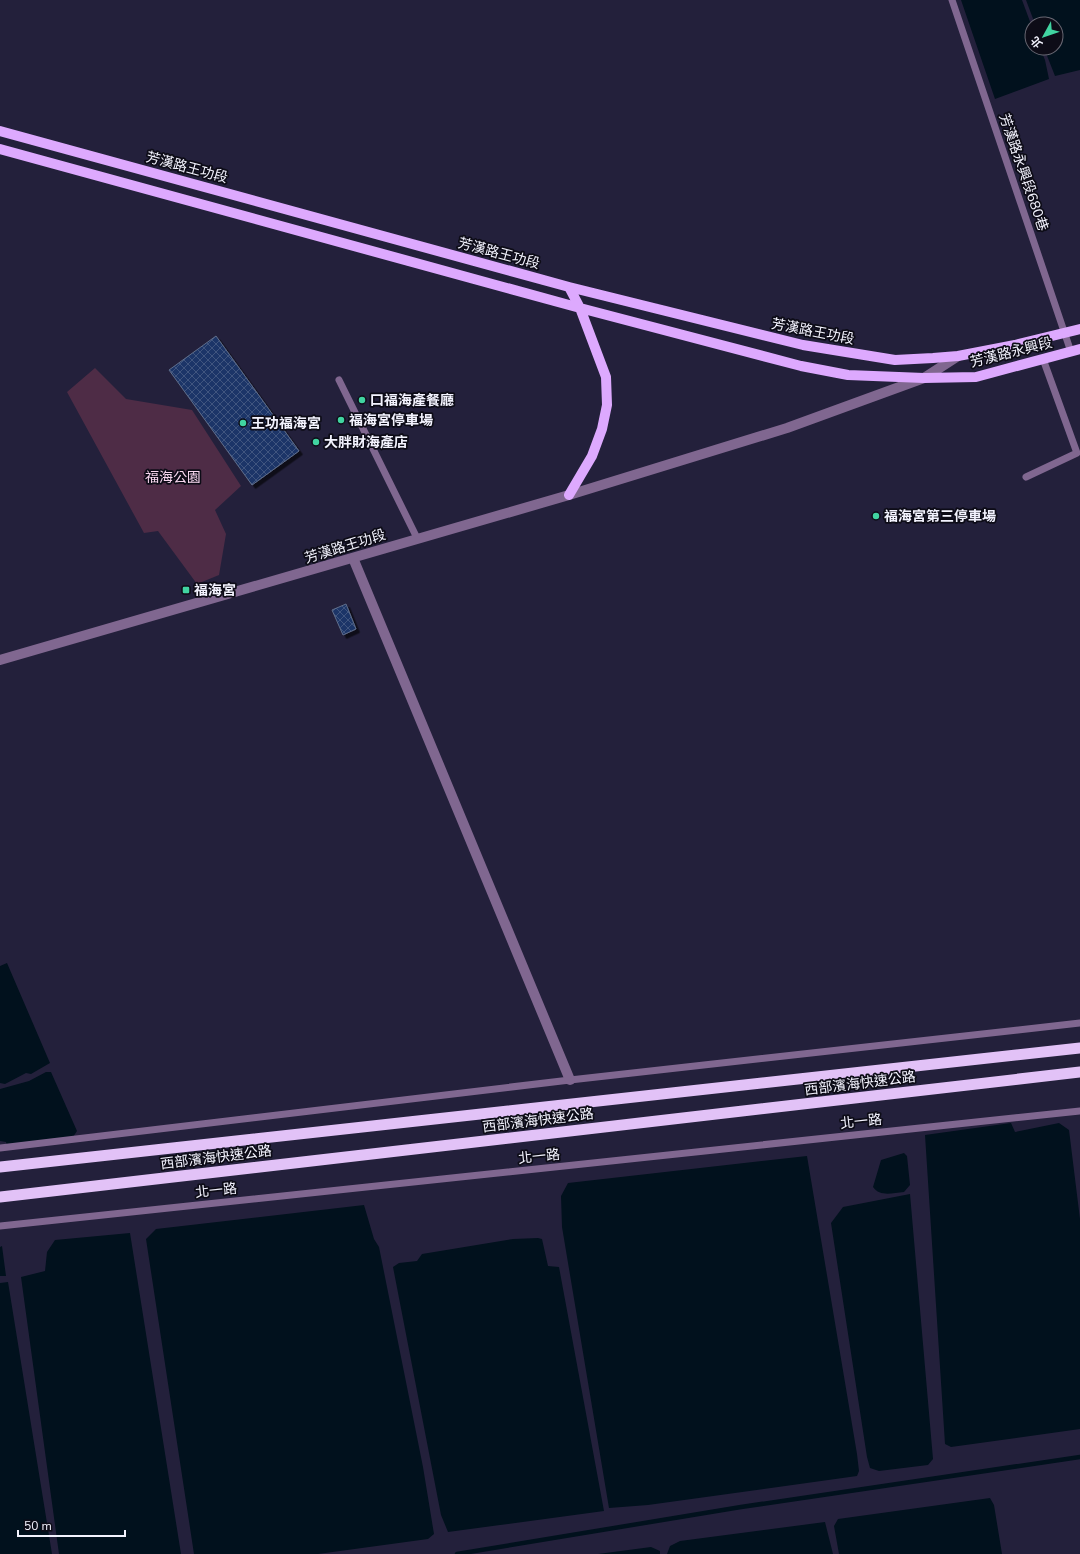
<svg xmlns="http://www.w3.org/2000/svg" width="1080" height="1554" font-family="'Nunito Sans','Noto Sans TC',sans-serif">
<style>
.green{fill:#4e2c46}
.water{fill:#01111d}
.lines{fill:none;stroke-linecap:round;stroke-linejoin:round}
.stream{stroke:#01111d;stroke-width:4.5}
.building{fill:url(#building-cross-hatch);stroke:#5f6e8b;filter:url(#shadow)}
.service{stroke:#806790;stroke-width:7}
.minor{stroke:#806790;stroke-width:10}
.primary{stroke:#dda9fe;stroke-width:10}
.trunk{stroke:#e2c2f7;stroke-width:11}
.poi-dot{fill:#41d4a1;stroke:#0d0c17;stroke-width:1.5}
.labels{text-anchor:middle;stroke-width:3.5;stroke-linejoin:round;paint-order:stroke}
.street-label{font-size:14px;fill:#f3f3fe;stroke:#0d0c17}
.poi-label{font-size:14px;font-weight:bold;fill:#f3f3fe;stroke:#0d0c17;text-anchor:start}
.park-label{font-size:14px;fill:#f8d7ef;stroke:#0d0c17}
</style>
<defs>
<pattern id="building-cross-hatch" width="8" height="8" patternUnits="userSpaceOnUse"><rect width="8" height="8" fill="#1e3668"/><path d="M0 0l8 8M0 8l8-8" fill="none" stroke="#3f547f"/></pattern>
<filter id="shadow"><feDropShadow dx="3.5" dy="3.5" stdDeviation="0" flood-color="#0009"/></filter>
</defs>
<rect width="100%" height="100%" fill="#23203b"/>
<path class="green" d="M95,368L126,399L192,410L241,486L215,510L226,534L219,575L197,584L158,531L144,533L67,392Z"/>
<path class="water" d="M961,0H1022L1032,27V48H1040L1045,60L1049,79L995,99Z
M1026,0H1080V70L1055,76L1044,48H1056V24H1035Z
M7,963L50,1063L31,1074L26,1073L5,1084L0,1083V966Z
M46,1072H51L77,1131L73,1137L7,1146L6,1142L0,1141V1089L29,1081Z
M1011,1123L1015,1132L1059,1123L1069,1130L1080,1219V1429L951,1447L945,1444L925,1135Z
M904,1153L907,1156L910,1185L904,1192C892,1193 880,1197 873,1187L881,1160Z
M807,1156L857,1454L859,1471L857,1476L648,1505L609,1508L562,1227L561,1196L568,1183Z
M910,1194L933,1459L928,1465L879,1471L870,1468L867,1457L831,1223L843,1207Z
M364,1205L374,1239L379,1247L423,1467L434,1534L428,1539L318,1554H194L146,1239L156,1229Z
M130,1233L181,1554H59L21,1277L45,1271L47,1252L55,1240Z
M538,1238L542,1239L548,1266L559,1267L604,1511L448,1532L441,1515L393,1267L399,1263L417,1261L422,1254L513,1239Z
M2,1246L6,1276H0V1247Z
M8,1282L52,1554H0V1283Z
M990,1498L994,1505L1002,1554H839L834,1526L838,1519Z
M825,1522L833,1554H667L670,1546L680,1541Z
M651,1547L660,1551V1554H598Z"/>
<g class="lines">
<path class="stream" d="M457,1554L741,1507L1080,1457"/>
</g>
<path class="building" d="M216,336L299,451L252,485L169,370Z
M346,604L356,629L343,635L332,610Z"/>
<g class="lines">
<path class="service" d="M952,0L1071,352
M339,380L417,538
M1026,477L1077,453L1043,359
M0,1148L570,1080L1080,1023
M0,1226L1080,1111"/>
<path class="minor" d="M353,558L570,1080
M0,660L569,495L787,428L924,378L958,356"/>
<path class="primary" d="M0,131L569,287L803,345L895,360L933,358L958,356L1015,345L1080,329
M0,149L580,308L801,366L848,375L924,378L976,377L1080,349
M569,495L592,456L602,429L607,405L606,377L580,308L569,287"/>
<path class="trunk" d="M0,1167L1080,1048
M0,1197L1080,1072"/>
</g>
<g class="poi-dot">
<circle cx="362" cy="400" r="4"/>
<circle cx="341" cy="420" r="4"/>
<circle cx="243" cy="423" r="4"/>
<circle cx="316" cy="442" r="4"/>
<circle cx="876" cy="516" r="4"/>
<rect x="182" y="586" width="8" height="8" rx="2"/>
</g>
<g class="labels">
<g class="street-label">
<text transform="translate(187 167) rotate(15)" y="5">芳漢路王功段</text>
<text transform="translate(1024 172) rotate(71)" y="5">芳漢路永興段680巷</text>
<text transform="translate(499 253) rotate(15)" y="5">芳漢路王功段</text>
<text transform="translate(813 331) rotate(11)" y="5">芳漢路王功段</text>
<text transform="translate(1011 352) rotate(-14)" y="5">芳漢路永興段</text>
<text transform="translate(345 546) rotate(-17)" y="5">芳漢路王功段</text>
<text transform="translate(860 1083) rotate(-7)" y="5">西部濱海快速公路</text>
<text transform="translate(538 1120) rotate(-7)" y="5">西部濱海快速公路</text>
<text transform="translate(861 1121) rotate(-6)" y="5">北一路</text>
<text transform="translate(539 1156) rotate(-6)" y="5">北一路</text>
<text transform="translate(216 1157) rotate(-7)" y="5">西部濱海快速公路</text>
<text transform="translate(216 1190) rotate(-6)" y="5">北一路</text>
</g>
<g class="poi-label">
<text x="370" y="405">口福海產餐廳</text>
<text x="349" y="425">福海宮停車場</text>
<text x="251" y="428">王功福海宮</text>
<text x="324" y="447">大胖財海產店</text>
<text x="884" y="521">福海宮第三停車場</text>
<text x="194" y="595">福海宮</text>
</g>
<g class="park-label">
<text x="173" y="482">福海公園</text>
</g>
</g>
<g transform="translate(1044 36) rotate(230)"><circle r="19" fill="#0d0c17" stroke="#696873"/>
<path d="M0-3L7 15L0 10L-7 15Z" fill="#41d4a1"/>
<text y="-6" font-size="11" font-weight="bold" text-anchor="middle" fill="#f3f3fe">北</text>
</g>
<path d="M18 1530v6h107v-6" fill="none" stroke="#f3f3fe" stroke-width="2"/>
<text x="24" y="1530" font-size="12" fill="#f3f3fe" stroke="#0d0c17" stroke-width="3" paint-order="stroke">50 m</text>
</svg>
